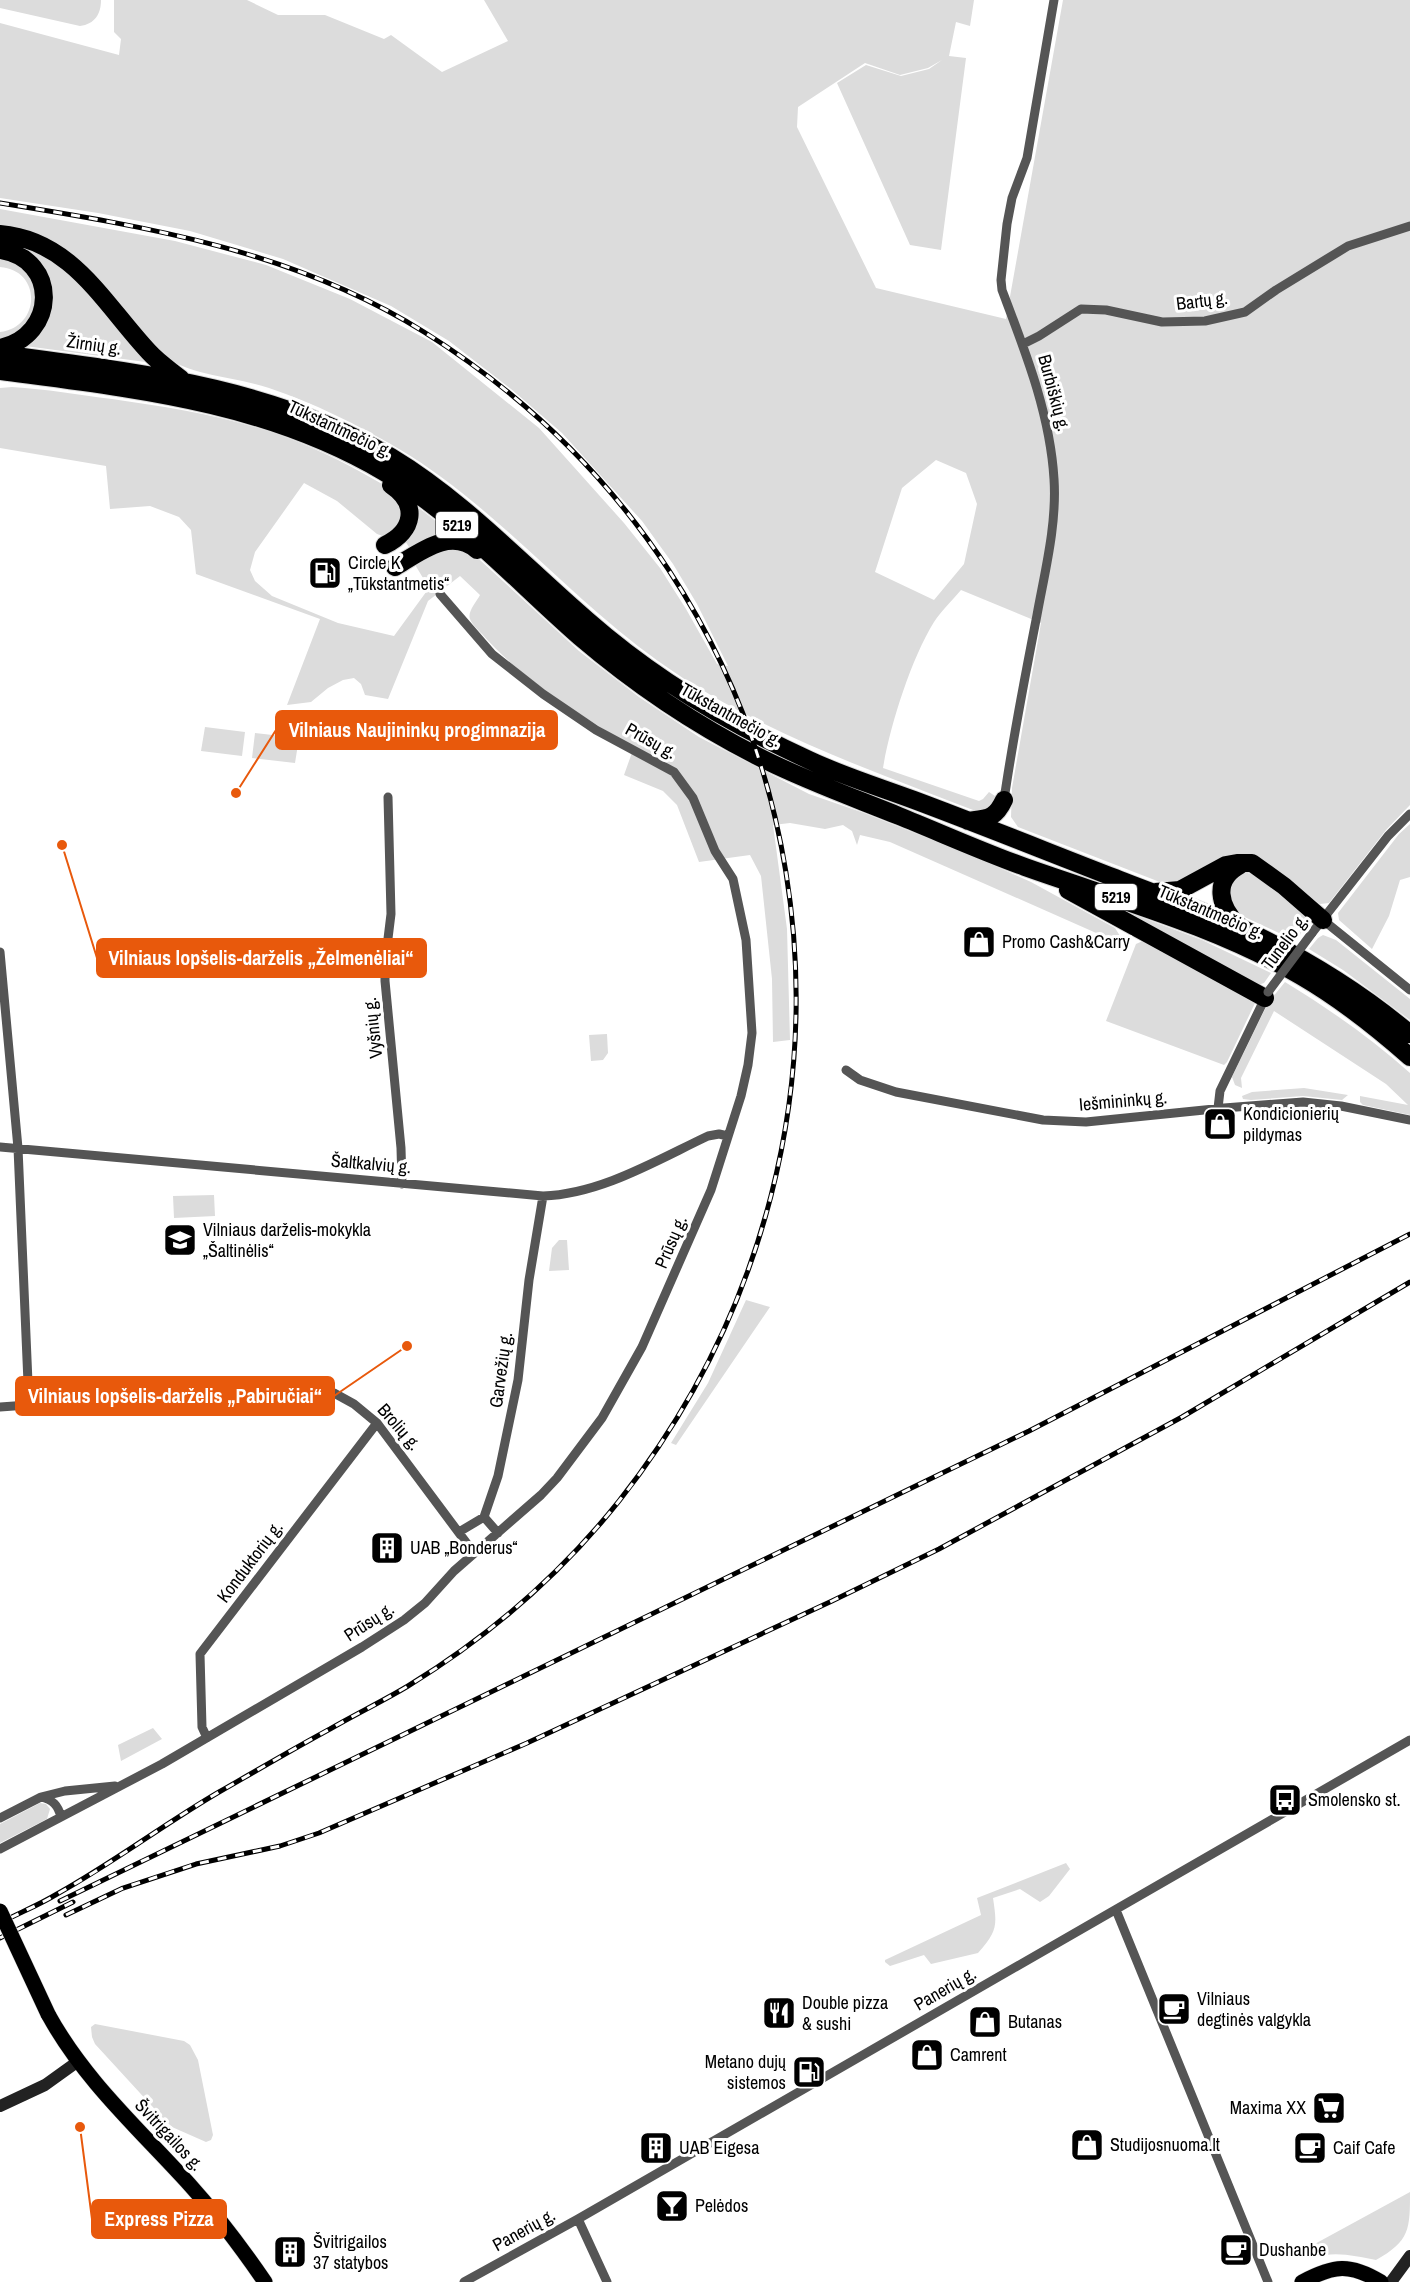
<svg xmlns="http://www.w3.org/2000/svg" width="1410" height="2282" font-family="'Archivo Narrow',sans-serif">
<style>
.green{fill:#dcdcdc;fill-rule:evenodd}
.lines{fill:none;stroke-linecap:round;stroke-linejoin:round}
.primary-casing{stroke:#dbdbdb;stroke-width:16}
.highway-casing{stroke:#dbdbdb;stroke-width:20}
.street{stroke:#555;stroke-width:9}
.secondary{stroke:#222;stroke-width:12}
.primary{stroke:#000;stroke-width:15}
.highway{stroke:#000;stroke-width:18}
.rail-casing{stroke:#000;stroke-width:5}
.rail{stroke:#fff;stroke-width:3;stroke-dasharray:9;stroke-linecap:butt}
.primary-bridge-casing{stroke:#dbdbdb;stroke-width:16;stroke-linecap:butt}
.street-bridge{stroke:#555;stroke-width:9}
.primary-bridge{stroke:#000;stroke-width:15}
.labels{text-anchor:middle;stroke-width:6;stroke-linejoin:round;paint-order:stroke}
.shield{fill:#fff;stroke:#4c4c4c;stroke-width:1.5}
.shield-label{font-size:16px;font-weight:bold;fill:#000}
.street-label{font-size:18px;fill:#000;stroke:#fff}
.poi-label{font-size:18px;fill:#000;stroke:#fff;text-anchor:start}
.leader{fill:none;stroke:#e8590c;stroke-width:2}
.callout-dot{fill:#e8590c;stroke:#fff;stroke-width:2}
.callout{fill:#e8590c;stroke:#e8590c;stroke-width:2}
.callout-label{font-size:20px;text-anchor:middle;font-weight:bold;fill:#fff}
</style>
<rect width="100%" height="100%" fill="#fff"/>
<path class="green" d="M0,0H101C101,14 95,24 80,26L0,8Z
M114,0H247L278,15H325L384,39L391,35L442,72L508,41L484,0H974L970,26L956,22L949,56L966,58L941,250L910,245L837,83L866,65L901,76L929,69L942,60L928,68L900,75L865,63L798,107L797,127L876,288L1006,319L1063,0H1410V805L1386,830L1329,903L1320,904L1262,860L1177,884H1165L1018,827L1011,817L1012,788L1041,623L961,590C952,601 941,611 934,622C911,659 890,726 883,768L979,801L983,799L989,792L998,798L999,805L981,813C870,770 756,731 658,661C567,596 495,506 399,449C358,425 314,403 269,388C233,376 192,377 160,354L67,251L45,237L25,230L0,227V209L175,241L266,265L350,299L432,342L539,428L624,523L660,568L686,609L717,664L728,666L697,604L673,564L642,521L562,433L511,389L449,341L391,306L283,259L190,231L98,213L0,198V23L119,55L121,39L114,32ZM936,460L966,473L977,504L964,564L934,600L875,572L902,488Z
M0,240L22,243L65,267L153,363L25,346C44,334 49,318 52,297Z
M0,256L26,269L39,298L22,331L0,341V332C41,327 42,270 0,267Z
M12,387C46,389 79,395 112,399C175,408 238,418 298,442C333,456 366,474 399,494L403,526L383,536L377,534L337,501L304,483L255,552L250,570L255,581L272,596L338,623L394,636L429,588L414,563L435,551L468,549L579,651L639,697L699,737L809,794L864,813L975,857L1031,882L1115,928L1122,939L1112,940L890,842L860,835L857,845L852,831L843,825L825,829L790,823L773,825L787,929L790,1040L773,1042L772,979L761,876L750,855L699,862L677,805L663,791L624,775L634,747C585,719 519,677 482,634C478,630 472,624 470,619C467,612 477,601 480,595L460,576L428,601L388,699L365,695L361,684L354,678L343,680L328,688L311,702L287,705L320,619L196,574L191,530L179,517L150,506L110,509L106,466L0,448V388Z
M415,505L450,532L411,550L405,541Z
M205,727L245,732L242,756L201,751Z
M255,733L299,738L295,763L252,758Z
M1410,824V877L1400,880L1389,916L1372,949L1339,920L1338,913L1399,834Z
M1244,872L1255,875L1304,914L1307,924L1296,941L1236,913L1225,890L1228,882Z
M1106,904L1202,940L1271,973L1264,983L1258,985Z
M1323,935L1336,940L1410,999V1020L1343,970L1309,949L1318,938Z
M1145,940L1248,995L1255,1003L1227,1062L1224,1065L1106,1021L1136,944Z
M1285,982C1329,1009 1371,1038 1410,1073V1115L1363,1105L1360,1102V1096L1408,1105L1386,1084L1274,1011L1241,1078L1242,1088L1235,1085L1232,1077L1268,1003Z
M607,1034L608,1053L603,1060L591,1061L589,1035Z
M1304,1088L1348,1095L1342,1100L1303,1096L1251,1100L1243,1099L1242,1096L1252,1092Z
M214,1195L215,1216L174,1218L173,1196Z
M559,1240H567L569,1270L549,1271L552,1248Z
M746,1300L770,1307L676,1445L671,1443L708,1383Z
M153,1728L162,1739L121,1761L118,1745Z
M40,1803L46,1804L50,1809L47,1819L0,1843V1824Z
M1066,1863L1070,1869L1049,1896L1040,1902L1020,1889L993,1898C997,1925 998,1931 978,1953L931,1964L924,1955L890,1966L885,1962V1960L981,1915L977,1898Z
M95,2024L184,2041L190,2045L198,2060L213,2135L211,2140L206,2142L172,2127L162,2117L95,2044L92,2037L91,2027Z
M1410,2192C1410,2229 1410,2241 1376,2260C1356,2256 1336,2251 1315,2257L1311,2246Z"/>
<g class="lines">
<defs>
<path id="primary" d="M48,2014C84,2080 139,2129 189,2184C217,2215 241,2247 265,2282
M1302,2282C1334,2265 1350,2263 1381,2282"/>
<path id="highway" d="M0,234C72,240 104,304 149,352C158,362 170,370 181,379
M0,250C60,259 57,336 0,348
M0,354C134,372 272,386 391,457C464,501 523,565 587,620C653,678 730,724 809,760C843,776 879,787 914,800C981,825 1048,852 1115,878C1157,895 1200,909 1241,928C1301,956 1359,991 1410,1034
M0,371C135,389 265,402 384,472C458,516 516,581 580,637C635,684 694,724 759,757C804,780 852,797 899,816C941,833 983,852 1025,867C1118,900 1215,926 1301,976C1339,998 1376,1027 1410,1057
M385,545C414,531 419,504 391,485
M395,567C420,552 451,527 477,550
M968,821C988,818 995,819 1004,800
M1068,890L1265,998
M1156,892L1180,890L1226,865L1237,863H1252L1284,886L1323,920
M1239,926C1219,907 1212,880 1240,865"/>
</defs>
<use href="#primary" class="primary-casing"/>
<use href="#highway" class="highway-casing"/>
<path class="street" d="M1023,344L1039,336L1081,309L1106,310L1162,322L1205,321L1245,312L1276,290L1348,246L1410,226
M388,797L391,914L385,963V981L401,1148L402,1184
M1004,800C1013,738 1025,676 1037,615C1045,571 1057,524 1054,479C1050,413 1025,351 1002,290L1001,280L1007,224L1012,198L1027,158L1054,0
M1323,920L1410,990
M1312,933L1388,836L1410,814
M0,952L18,1148L29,1406
M846,1070L860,1080L896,1092L1043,1120L1086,1122L1224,1108L1303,1102L1341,1106L1410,1120
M1218,1108L1220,1091L1266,996
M0,1147L543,1196C601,1194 657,1160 708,1136L719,1134L728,1136
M0,1407L83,1401L238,1382L278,1381L314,1386L334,1393L354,1404L377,1423L474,1553
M484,1517L498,1533
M459,1532L484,1517L498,1476L518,1380L529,1280L543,1196
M207,1738L202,1727L200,1654L377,1423
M41,1797C53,1800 58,1805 61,1817
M0,1818L41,1797L65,1791L115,1786
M0,1849L162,1764L362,1647L404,1620L425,1603L454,1571L541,1495L557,1478L602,1418L642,1347L711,1190L741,1096L748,1065L752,1033L746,940L733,879L715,851L693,798L674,772L596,730L543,694L492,654L440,594
M1116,1910L1268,2282
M578,2219L607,2282
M464,2282L578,2219L1410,1740"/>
<path class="secondary" d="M0,2106L45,2085L77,2062
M1391,2282L1410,2256"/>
<use href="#primary" class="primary"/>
<use href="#highway" class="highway"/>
<defs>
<path id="rail" d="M0,203C148,227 295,251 424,332C833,588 915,1126 619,1501C561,1574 488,1637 408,1686C383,1701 356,1714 330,1729C293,1749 256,1771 219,1792C164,1824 113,1863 57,1894C39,1905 19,1913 0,1923
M60,1901L1029,1431L1410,1234
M66,1915L123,1888L196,1864L280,1846L319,1833L527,1743L832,1601L939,1549L1182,1417L1410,1282
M0,1938L73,1902"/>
</defs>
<use href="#rail" class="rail-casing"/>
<use href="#rail" class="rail"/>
<defs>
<path id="primary-bridge" d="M0,1911L48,2014"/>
</defs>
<use href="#primary-bridge" class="primary-bridge-casing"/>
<path class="street-bridge" d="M1268,992L1312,933"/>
<use href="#primary-bridge" class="primary-bridge"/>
</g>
<defs>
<symbol id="fuel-square" viewBox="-11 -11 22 22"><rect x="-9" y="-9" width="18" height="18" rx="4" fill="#000" stroke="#fff"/><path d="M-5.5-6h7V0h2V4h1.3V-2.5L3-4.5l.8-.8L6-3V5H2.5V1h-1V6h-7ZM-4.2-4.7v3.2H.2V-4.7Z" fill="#fff"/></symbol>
<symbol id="shop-square" viewBox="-11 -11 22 22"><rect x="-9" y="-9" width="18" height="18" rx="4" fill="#000" stroke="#fff"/><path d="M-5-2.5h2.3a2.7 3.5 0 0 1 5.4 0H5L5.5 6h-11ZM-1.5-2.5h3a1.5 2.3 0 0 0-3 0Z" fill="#fff"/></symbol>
<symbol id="school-square" viewBox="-11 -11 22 22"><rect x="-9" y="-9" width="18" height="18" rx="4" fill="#000" stroke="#fff"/><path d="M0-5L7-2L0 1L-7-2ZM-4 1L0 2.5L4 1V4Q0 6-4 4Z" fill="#fff"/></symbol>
<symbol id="building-square" viewBox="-11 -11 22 22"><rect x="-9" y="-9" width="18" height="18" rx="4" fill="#000" stroke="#fff"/><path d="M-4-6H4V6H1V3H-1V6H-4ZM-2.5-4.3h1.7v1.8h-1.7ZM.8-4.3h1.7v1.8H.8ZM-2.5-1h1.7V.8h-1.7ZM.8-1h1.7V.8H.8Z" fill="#fff"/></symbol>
<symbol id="bus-square" viewBox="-11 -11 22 22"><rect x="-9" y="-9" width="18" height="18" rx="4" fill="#000" stroke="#fff"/><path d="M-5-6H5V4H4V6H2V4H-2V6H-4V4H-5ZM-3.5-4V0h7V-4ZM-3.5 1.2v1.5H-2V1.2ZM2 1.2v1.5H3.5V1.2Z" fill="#fff"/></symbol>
<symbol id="cafe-square" viewBox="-11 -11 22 22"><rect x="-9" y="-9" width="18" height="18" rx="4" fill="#000" stroke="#fff"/><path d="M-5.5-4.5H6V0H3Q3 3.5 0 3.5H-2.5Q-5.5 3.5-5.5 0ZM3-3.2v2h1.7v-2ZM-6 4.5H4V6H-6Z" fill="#fff"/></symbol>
<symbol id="restaurant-square" viewBox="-11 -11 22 22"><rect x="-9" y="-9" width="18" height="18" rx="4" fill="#000" stroke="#fff"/><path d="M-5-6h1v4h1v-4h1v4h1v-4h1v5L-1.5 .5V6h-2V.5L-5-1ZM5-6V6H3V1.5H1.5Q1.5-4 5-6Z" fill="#fff"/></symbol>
<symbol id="supermarket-square" viewBox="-11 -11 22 22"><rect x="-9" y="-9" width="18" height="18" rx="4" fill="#000" stroke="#fff"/><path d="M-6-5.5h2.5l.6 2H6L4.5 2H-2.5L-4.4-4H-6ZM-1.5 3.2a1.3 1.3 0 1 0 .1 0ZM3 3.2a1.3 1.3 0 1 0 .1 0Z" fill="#fff"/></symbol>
<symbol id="bar-square" viewBox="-11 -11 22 22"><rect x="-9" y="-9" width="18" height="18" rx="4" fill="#000" stroke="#fff"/><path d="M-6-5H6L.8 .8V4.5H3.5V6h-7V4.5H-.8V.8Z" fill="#fff"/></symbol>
</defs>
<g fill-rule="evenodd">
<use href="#fuel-square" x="306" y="554" width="38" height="38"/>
<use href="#shop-square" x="960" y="923" width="38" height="38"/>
<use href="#shop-square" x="1201" y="1105" width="38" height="38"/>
<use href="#school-square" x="161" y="1221" width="38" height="38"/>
<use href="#building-square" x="368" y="1529" width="38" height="38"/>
<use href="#bus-square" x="1266" y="1781" width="38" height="38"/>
<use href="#cafe-square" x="1155" y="1990" width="38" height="38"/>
<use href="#restaurant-square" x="760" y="1994" width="38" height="38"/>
<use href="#shop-square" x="966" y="2003" width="38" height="38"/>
<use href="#shop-square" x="908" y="2036" width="38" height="38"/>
<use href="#fuel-square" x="790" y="2053" width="38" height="38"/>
<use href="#supermarket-square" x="1310" y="2089" width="38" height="38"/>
<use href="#shop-square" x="1068" y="2126" width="38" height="38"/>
<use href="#building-square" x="637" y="2129" width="38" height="38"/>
<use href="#cafe-square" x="1291" y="2129" width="38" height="38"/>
<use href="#bar-square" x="653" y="2187" width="38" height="38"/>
<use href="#cafe-square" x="1217" y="2231" width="38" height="38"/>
<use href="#building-square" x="271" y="2233" width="38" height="38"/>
</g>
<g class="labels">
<g class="shield">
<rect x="436" y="512" width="42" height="26" rx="4.5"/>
<rect x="1095" y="884" width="42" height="26" rx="4.5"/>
</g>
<g class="shield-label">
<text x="457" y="531">5219</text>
<text x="1116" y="903">5219</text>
</g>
<g class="street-label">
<text transform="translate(1202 301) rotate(-7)" y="6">Bartų g.</text>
<text transform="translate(94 345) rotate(8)" y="6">Žirnių g.</text>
<text transform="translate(1054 393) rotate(75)" y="6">Burbiškių g.</text>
<text transform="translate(340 429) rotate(25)" y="6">Tūkstantmečio g.</text>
<text transform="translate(731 715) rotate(29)" y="6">Tūkstantmečio g.</text>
<text transform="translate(651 741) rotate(29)" y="6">Prūsų g.</text>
<text transform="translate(1211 912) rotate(23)" y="6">Tūkstantmečio g.</text>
<text transform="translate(1285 942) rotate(-53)" y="6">Tunelio g.</text>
<text transform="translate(373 1028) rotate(-96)" y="6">Vyšnių g.</text>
<text transform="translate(1123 1101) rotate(-5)" y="6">Iešmininkų g.</text>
<text transform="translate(371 1164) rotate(5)" y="6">Šaltkalvių g.</text>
<text transform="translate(671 1242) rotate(-67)" y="6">Prūsų g.</text>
<text transform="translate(501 1370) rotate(-82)" y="6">Garvežių g.</text>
<text transform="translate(399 1427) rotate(49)" y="6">Brolių g.</text>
<text transform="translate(250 1562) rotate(-53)" y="6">Konduktorių g.</text>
<text transform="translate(369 1622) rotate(-33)" y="6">Prūsų g.</text>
<text transform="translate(945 1989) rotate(-30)" y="6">Panerių g.</text>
<text transform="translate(169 2135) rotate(47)" y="6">Švitrigailos g.</text>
<text transform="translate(524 2230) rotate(-29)" y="6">Panerių g.</text>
</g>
<g class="poi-label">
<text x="348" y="569">Circle K<tspan x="348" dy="21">„Tūkstantmetis“</tspan></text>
<text x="1002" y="948">Promo Cash&amp;Carry</text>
<text x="1243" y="1120">Kondicionierių<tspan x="1243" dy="21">pildymas</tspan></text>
<text x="203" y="1236">Vilniaus darželis-mokykla<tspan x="203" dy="21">„Šaltinėlis“</tspan></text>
<text x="410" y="1554">UAB „Bonderus“</text>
<text x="1308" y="1806">Smolensko st.</text>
<text x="1197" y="2005">Vilniaus<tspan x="1197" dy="21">degtinės valgykla</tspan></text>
<text x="802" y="2009">Double pizza<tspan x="802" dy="21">&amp; sushi</tspan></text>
<text x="1008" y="2028">Butanas</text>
<text x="950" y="2061">Camrent</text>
<text x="786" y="2068" text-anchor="end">Metano dujų<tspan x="786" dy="21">sistemos</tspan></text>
<text x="1306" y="2114" text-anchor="end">Maxima XX</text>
<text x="1110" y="2151">Studijosnuoma.lt</text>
<text x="679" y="2154">UAB Eigesa</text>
<text x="1333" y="2154">Caif Cafe</text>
<text x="695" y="2212">Pelėdos</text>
<text x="313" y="2248">Švitrigailos<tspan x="313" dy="21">37 statybos</tspan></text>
<text x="1259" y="2256">Dushanbe</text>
</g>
</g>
<path class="leader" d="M236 793L276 730M62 845L97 958M407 1346L334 1396M80 2127L92 2219"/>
<g class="callout-dot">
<circle cx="236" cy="793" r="6"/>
<circle cx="62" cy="845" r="6"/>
<circle cx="407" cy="1346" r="6"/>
<circle cx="80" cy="2127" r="6"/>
</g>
<g class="callout">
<rect x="276" y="711" width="281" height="38" rx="6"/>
<rect x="97" y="939" width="329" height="38" rx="6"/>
<rect x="16" y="1377" width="318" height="38" rx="6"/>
<rect x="92" y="2200" width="134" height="38" rx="6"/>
</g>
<g class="callout-label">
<text x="417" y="737">Vilniaus Naujininkų progimnazija</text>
<text x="261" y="965">Vilniaus lopšelis-darželis „Želmenėliai“</text>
<text x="175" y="1403">Vilniaus lopšelis-darželis „Pabiručiai“</text>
<text x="159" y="2226">Express Pizza</text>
</g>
</svg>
